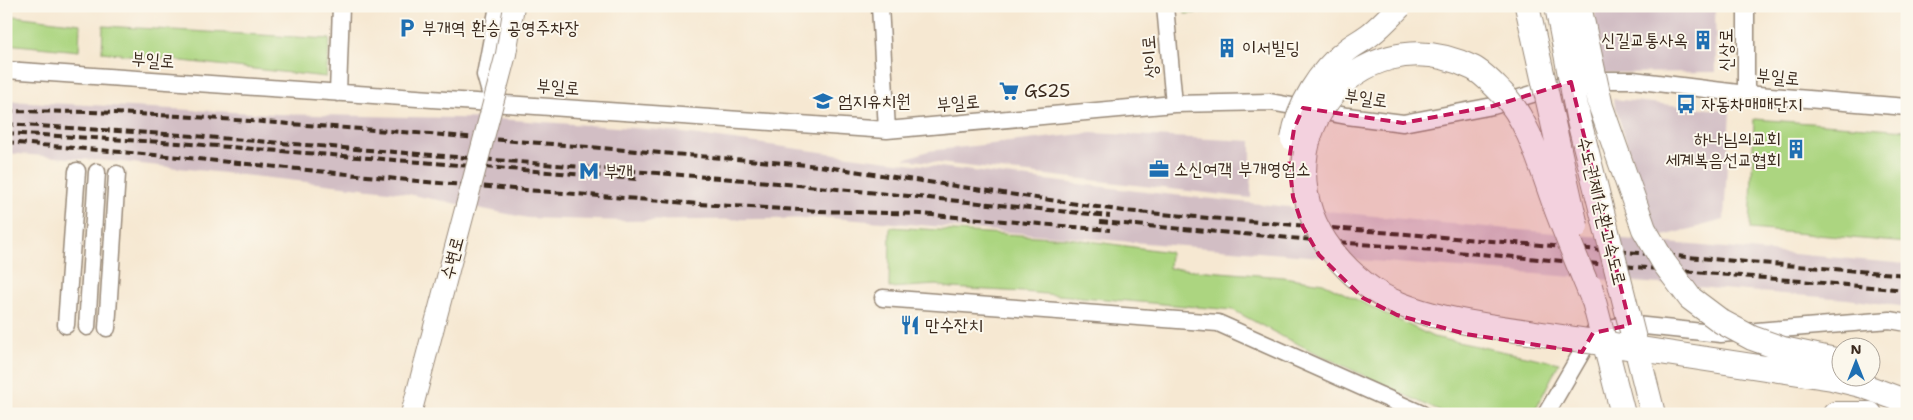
<svg xmlns="http://www.w3.org/2000/svg" width="1913" height="420" font-family="'Shantell Sans','Poor Story',sans-serif">
<style>
.industrial{fill:#d2bec4}
.green{fill:#acd580;stroke:#74804f}
.lines{fill:none;stroke-linecap:round;stroke-linejoin:round}
.minor-casing{stroke:#988978;stroke-width:19}
.highway-casing{stroke:#988978;stroke-width:26}
.minor{stroke:#fff;stroke-width:16}
.highway{stroke:#fff;stroke-width:24}
.rail{stroke:#3b2a1e;stroke-width:4;stroke-dasharray:8 4;stroke-linecap:butt}
.major-bridge-casing{stroke:#988978;stroke-width:22;stroke-linecap:butt}
.highway-bridge-casing{stroke:#988978;stroke-width:26;stroke-linecap:butt}
.major-bridge{stroke:#fff;stroke-width:20}
.highway-bridge{stroke:#fff;stroke-width:24}
.marked{fill:#c2185b;fill-opacity:0.2;stroke:#c2185b;stroke-width:4;stroke-dasharray:10 6;stroke-linejoin:round}
.labels{text-anchor:middle;stroke-width:4;stroke-linejoin:round;paint-order:stroke}
.poi-label{font-size:18px;fill:#3b2a1e;stroke:#fbf7ec;text-anchor:start}
.street-label{font-size:18px;fill:#3b2a1e;stroke:#fbf7ec}
</style>
<rect width="100%" height="100%" fill="#fbf7ec"/>
<filter id="ink" filterUnits="userSpaceOnUse"><feTurbulence type="fractalNoise" baseFrequency=".02" numOctaves="2"/><feDisplacementMap in="SourceGraphic" scale="10" xChannelSelector="R" yChannelSelector="G"/><feConvolveMatrix kernelMatrix="1 2 1 2 8 2 1 2 1" color-interpolation-filters="sRGB"/></filter>
<filter id="wash" filterUnits="userSpaceOnUse"><feTurbulence type="fractalNoise" baseFrequency=".0096" numOctaves="4" result="noise"/><feDisplacementMap in="SourceGraphic" scale="20" xChannelSelector="R" yChannelSelector="G"/><feGaussianBlur stdDeviation="1.12" result="paint"/><feColorMatrix in="noise" values="0 0 0 0 0 0 0 0 0 0 0 0 0 0 0 0 0 1.4 0 .05"/><feComposite in="paint" operator="in"/></filter>
<g filter="url(#wash)">
<rect width="100%" height="100%" fill="#f6e8d2"/>
<path class="industrial" d="M1595,6H1715L1716,72L1595,73Z
M1613,99L1730,111L1724,220L1656,238Z
M6,101L276,114L498,119L661,130L865,158L1136,191L1441,223L1907,264V307L1847,299L832,218L628,221L528,218L398,192L132,163L6,153Z
M1091,133L1251,141V198L904,159L928,151Z"/>
<path class="green" d="M1185,6H1269L1185,14Z
M6,15L80,24L79,51L6,44Z
M103,26L330,39L326,77L102,52Z
M1754,119L1907,130V243L1750,229Z
M890,227L1067,238L1170,252L1169,268L1283,277L1323,283L1433,337L1559,363L1533,414H1445L1285,338L1233,310L1023,292L951,288L936,285L889,288Z"/>
</g>
<g filter="url(#ink)">
<g class="lines">
<defs>
<path id="minor" d="M880,6L887,130
M1165,6L1174,104
M6,70L887,130L1174,104L1270,102L1347,116L1403,123L1493,106L1579,80H1633L1746,94L1907,107
M338,93L341,6
M1746,94V6
M493,103L485,75L498,6
M883,298L1218,323L1422,414
M66,325L77,171
M87,327L97,172
M107,328L117,174
M1546,414L1593,333L1626,324L1721,334L1890,320L1907,323"/>
<path id="highway" d="M1861,385L1907,402
M1835,414H1870"/>
</defs>
<use href="#minor" class="minor-casing"/>
<use href="#highway" class="highway-casing"/>
<use href="#minor" class="minor"/>
<use href="#highway" class="highway"/>
<path class="rail" d="M6,111L91,112L180,116L430,134L820,166L1124,211L1907,275
M6,124L181,135L757,181L1110,216
M6,133L178,143L637,179
M6,142L178,157L427,182L699,204L818,211L921,214L1110,230
M1100,222L1907,290"/>
<defs>
<path id="major-bridge" d="M411,414L506,54L514,6"/>
<path id="highway-bridge" d="M1527,6L1576,226
M1557,6L1578,117L1653,414
M1579,6L1601,107L1644,229L1664,263L1690,298L1722,322L1752,338L1783,349L1840,361
M1293,139C1298,106 1320,71 1346,51C1354,44 1364,40 1372,33C1382,25 1391,15 1400,6
M1590,286L1623,414
M1594,302C1582,273 1570,245 1559,216C1544,178 1531,122 1502,93C1494,85 1483,73 1473,68C1355,10 1253,149 1332,251C1350,274 1375,295 1402,305C1430,316 1459,321 1489,326L1832,378L1861,385"/>
</defs>
<use href="#major-bridge" class="major-bridge-casing"/>
<use href="#highway-bridge" class="highway-bridge-casing"/>
<use href="#major-bridge" class="major-bridge"/>
<use href="#highway-bridge" class="highway-bridge"/>
</g>
</g>
<path class="marked" d="M1571,82L1630,325L1593,333L1582,352L1466,334L1397,315L1363,298L1319,255L1303,227L1293,197L1289,160L1294,129L1303,108L1403,123L1493,106Z"/>
<defs>
<symbol id="parking-bare" viewBox="-9 -9 18 18"><path d="M-3.5-5.5H1a3.5 3.5 0 0 1 0 7H-1V5.5H-3.5ZM-1-3.4V-.6H.8a1.4 1.4 0 0 0 0-2.8Z" fill="#1f6fb2" stroke="#fbf7ec" stroke-width="2.5" paint-order="stroke"/></symbol>
<symbol id="building-bare" viewBox="-9 -9 18 18"><path d="M-4-6H4V6H1V3H-1V6H-4ZM-2.5-4.3h1.7v1.8h-1.7ZM.8-4.3h1.7v1.8H.8ZM-2.5-1h1.7V.8h-1.7ZM.8-1h1.7V.8H.8Z" fill="#1f6fb2" stroke="#fbf7ec" stroke-width="2.5" paint-order="stroke"/></symbol>
<symbol id="supermarket-bare" viewBox="-9 -9 18 18"><path d="M-6-5.5h2.5l.6 2H6L4.5 2H-2.5L-4.4-4H-6ZM-1.5 3.2a1.3 1.3 0 1 0 .1 0ZM3 3.2a1.3 1.3 0 1 0 .1 0Z" fill="#1f6fb2" stroke="#fbf7ec" stroke-width="2.5" paint-order="stroke"/></symbol>
<symbol id="school-bare" viewBox="-9 -9 18 18"><path d="M0-5L7-2L0 1L-7-2ZM-4 1L0 2.5L4 1V4Q0 6-4 4Z" fill="#1f6fb2" stroke="#fbf7ec" stroke-width="2.5" paint-order="stroke"/></symbol>
<symbol id="bus-bare" viewBox="-9 -9 18 18"><path d="M-5-6H5V4H4V6H2V4H-2V6H-4V4H-5ZM-3.5-4V0h7V-4ZM-3.5 1.2v1.5H-2V1.2ZM2 1.2v1.5H3.5V1.2Z" fill="#1f6fb2" stroke="#fbf7ec" stroke-width="2.5" paint-order="stroke"/></symbol>
<symbol id="office-bare" viewBox="-9 -9 18 18"><path d="M-6-3h4V-5.5h4V-3h4V5H-6ZM-1-4.5V-3h2v-1.5ZM-6 0V1H6V0Z" fill="#1f6fb2" stroke="#fbf7ec" stroke-width="2.5" paint-order="stroke"/></symbol>
<symbol id="metro-bare" viewBox="-9 -9 18 18"><path d="M-5.5 5V-5H-3L0 0L3-5H5.5V5H3V-.5L0 4L-3-.5V5Z" fill="#1f6fb2" stroke="#fbf7ec" stroke-width="2.5" paint-order="stroke"/></symbol>
<symbol id="restaurant-bare" viewBox="-9 -9 18 18"><path d="M-5-6h1v4h1v-4h1v4h1v-4h1v5L-1.5 .5V6h-2V.5L-5-1ZM5-6V6H3V1.5H1.5Q1.5-4 5-6Z" fill="#1f6fb2" stroke="#fbf7ec" stroke-width="2.5" paint-order="stroke"/></symbol>
</defs>
<g fill-rule="evenodd">
<use href="#parking-bare" x="393" y="14" width="28" height="28"/>
<use href="#building-bare" x="1689" y="26" width="28" height="28"/>
<use href="#building-bare" x="1213" y="34" width="28" height="28"/>
<use href="#supermarket-bare" x="995" y="77" width="28" height="28"/>
<use href="#school-bare" x="809" y="87" width="28" height="28"/>
<use href="#bus-bare" x="1672" y="90" width="28" height="28"/>
<use href="#building-bare" x="1782" y="135" width="28" height="28"/>
<use href="#office-bare" x="1145" y="155" width="28" height="28"/>
<use href="#metro-bare" x="575" y="157" width="28" height="28"/>
<use href="#restaurant-bare" x="896" y="311" width="28" height="28"/>
</g>
<g class="labels">
<g class="poi-label">
<text x="422" y="34">부개역 환승 공영주차장</text>
<text x="1688" y="46" text-anchor="end">신길교통사옥</text>
<text x="1242" y="54">이서빌딩</text>
<text x="1024" y="97">GS25</text>
<text x="838" y="107">엄지유치원</text>
<text x="1701" y="110">자동차매매단지</text>
<text x="1781" y="145" text-anchor="end">하나님의교회<tspan x="1781" dy="21">세계복음선교협회</tspan></text>
<text x="1174" y="175">소신여객 부개영업소</text>
<text x="604" y="177">부개</text>
<text x="925" y="331">만수잔치</text>
</g>
<g class="street-label">
<text transform="translate(1726 50) rotate(-90)" y="6">신상로</text>
<text transform="translate(1150 57) rotate(-95)" y="6">상이로</text>
<text transform="translate(153 60) rotate(4)" y="6">부일로</text>
<text transform="translate(1778 77) rotate(5)" y="6">부일로</text>
<text transform="translate(558 87) rotate(4)" y="6">부일로</text>
<text transform="translate(1366 98) rotate(8)" y="6">부일로</text>
<text transform="translate(958 103) rotate(-5)" y="6">부일로</text>
<text transform="translate(1602 211) rotate(76)" y="6">수도권제1순환고속도로</text>
<text transform="translate(452 258) rotate(-75)" y="6">수변로</text>
</g>
</g>
<rect width="1913" height="420" fill="none" stroke="#fbf7ec" stroke-width="25"/>
<g transform="translate(1856 362)"><circle r="24" fill="#fbf7ec" stroke="#aea59a"/>
<path d="M0-4L9 19L0 12L-9 19Z" fill="#1f6fb2"/>
<text y="-8" font-size="14" font-weight="bold" text-anchor="middle" fill="#3b2a1e">N</text>
</g>
</svg>
